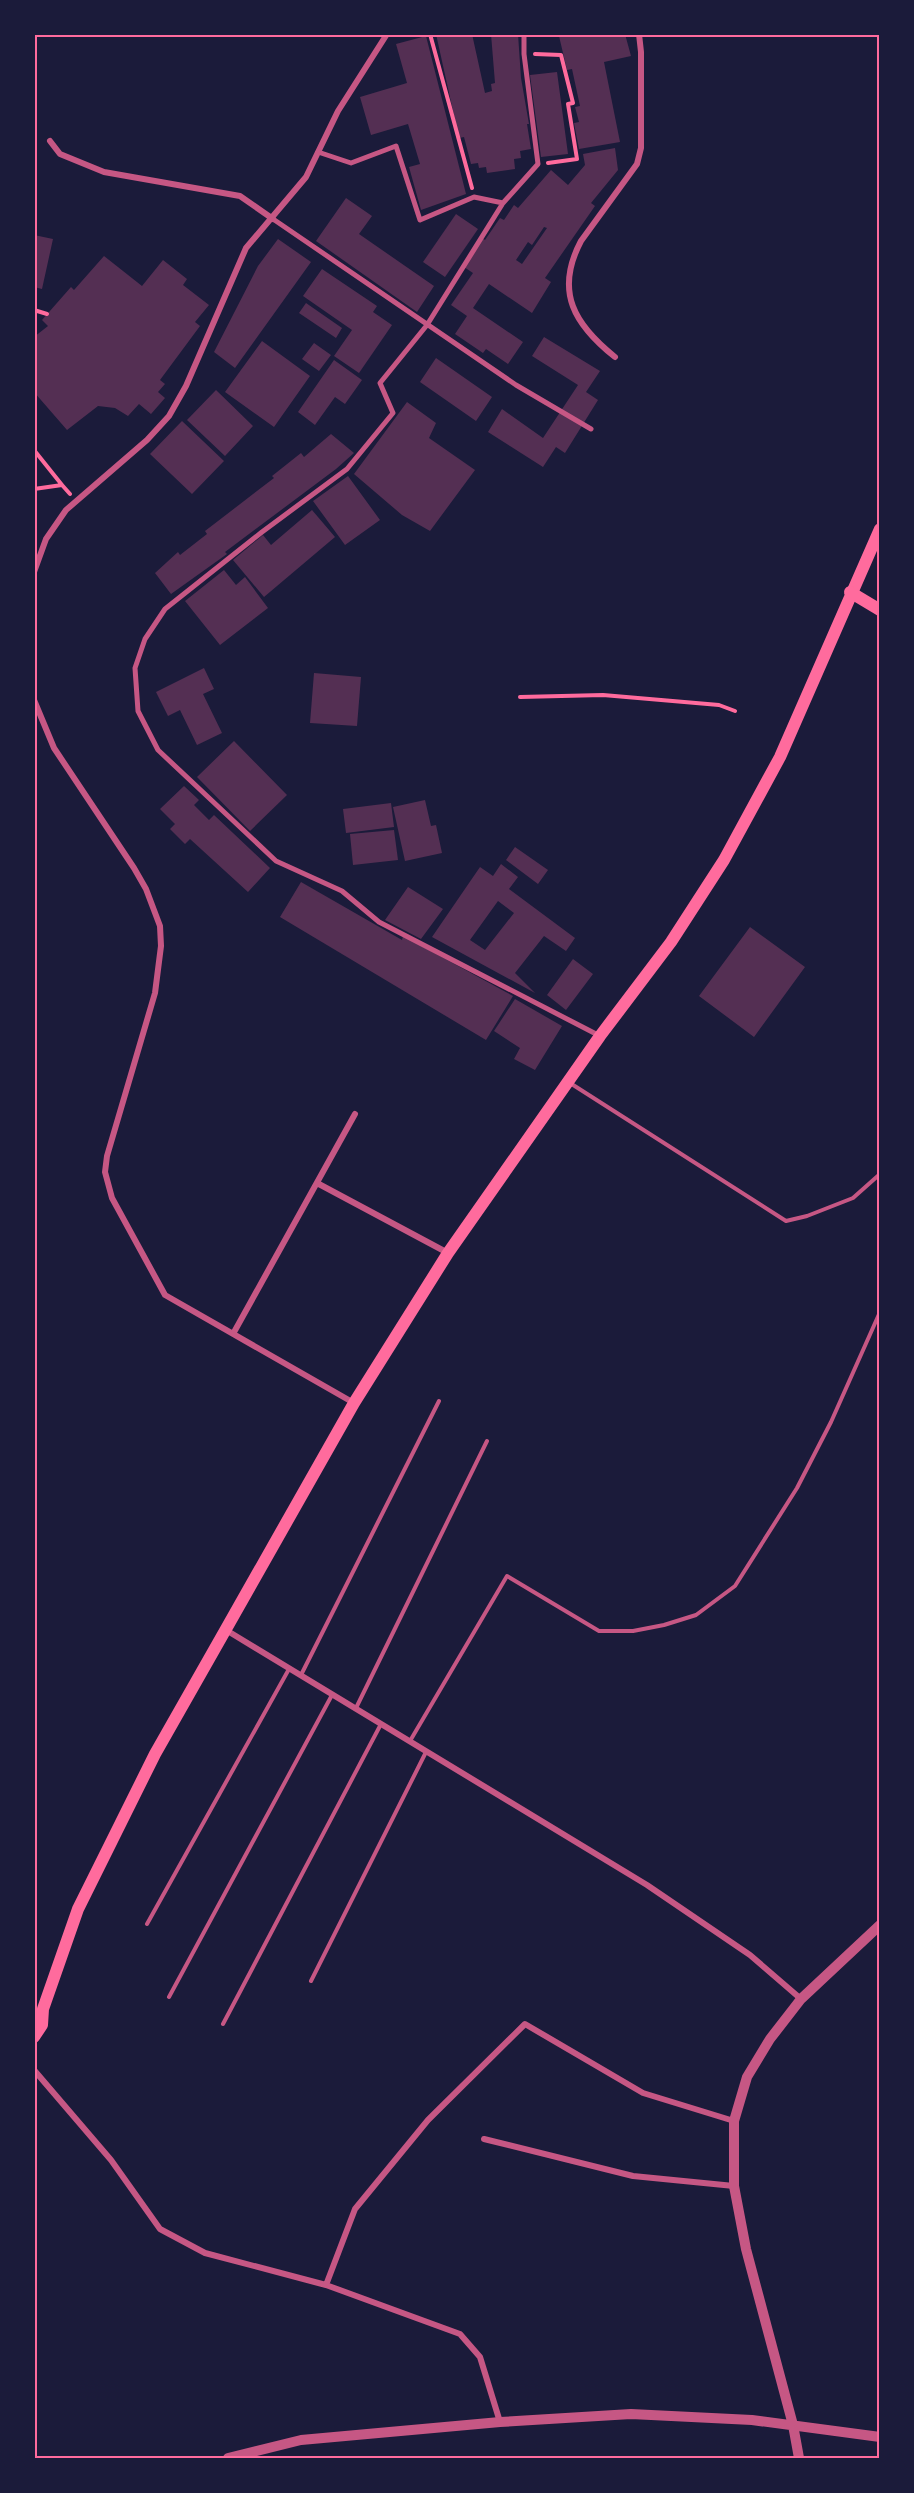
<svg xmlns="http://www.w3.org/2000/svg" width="914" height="2493" font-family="'IBM Plex Sans',sans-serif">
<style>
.building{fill:#542f53;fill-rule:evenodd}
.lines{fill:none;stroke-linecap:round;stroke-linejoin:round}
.path{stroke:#ff6b9d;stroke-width:4}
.service{stroke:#c65784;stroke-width:4}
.pedestrian{stroke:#c65784;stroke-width:5}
.minor{stroke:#c65784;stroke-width:6}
.tertiary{stroke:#c65784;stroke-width:10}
.secondary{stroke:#ff6b9d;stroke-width:12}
.primary{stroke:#ff6b9d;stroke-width:12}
.neatline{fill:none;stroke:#ff6b9d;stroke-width:2}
</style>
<rect width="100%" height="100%" fill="#1b1b3a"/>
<path class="building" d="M436,34H472L485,93L492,91L491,84L495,83L491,34H518L521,78L529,124H527L531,149L520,151L521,158L514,159L515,169L487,173L486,167L479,168L478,163L471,164L464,137L459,138Z
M566,34H625L631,56L604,62L620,142L579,149L574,123L579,122L575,107L580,106L572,69L567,70L559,36Z
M426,36L466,194L421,210L409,167L420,164L408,124L371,135L360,97L407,83L396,44Z
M557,72L568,154L541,157L530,75Z
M615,148L618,170L591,203L595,206L545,278L551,282L532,313L489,284L473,308L523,342L508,364L486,349L483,353L455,334L467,316L451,305L473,273L464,267L482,238L485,240L500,218L504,220L514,205L518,208L551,170L568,185L585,165L583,154ZM544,227L547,228L522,264L516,260L528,242L532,245Z
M346,198L372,216L359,234L434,286L417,312L316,241Z
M456,214L478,229L445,277L423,262Z
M34,235L53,239L42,289L34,287Z
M278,239L311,262L235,368L214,352L258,266Z
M104,256L142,286L163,260L187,279L183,285L209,305L195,322L200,326L160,380L165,384L158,392L165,398L151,414L139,404L128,416L115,408L98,406L67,430L34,392V337L48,326L42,320L71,287L74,290Z
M322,269L377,306L373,312L392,325L359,373L334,356L352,330L303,296Z
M306,303L342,328L336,338L299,313Z
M544,337L600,371L586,392L598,400L565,453L556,447L543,467L488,432L502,409L543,438L578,385L532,356Z
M262,341L310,376L274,427L225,392Z
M314,343L331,355L319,371L302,359Z
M436,358L492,397L476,421L420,382Z
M334,360L362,380L345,404L335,397L315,425L298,412Z
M216,390L253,426L225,456L187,420Z
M407,402L436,423L429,438L475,470L430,531L402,515L354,474Z
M182,421L224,461L192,494L150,454Z
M331,434L354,453L336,469L225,552L227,554L171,594L155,573L178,552L180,555L207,534L205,531L274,478L272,476L301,453L304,457Z
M348,476L380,520L345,545L313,501Z
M312,510L335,537L264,597L233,560L263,535L271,545Z
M224,570L236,585L245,577L268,608L220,645L185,601Z
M204,668L214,689L203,694L222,733L197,745L180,710L168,716L156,692Z
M314,673L361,677L357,726L310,723Z
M234,741L287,795L250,831L197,777Z
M184,786L199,800L194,805L209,820L214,815L270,868L248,892L190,839L185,844L170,829L175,824L160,809Z
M425,800L431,826L436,825L442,853L405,861L393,807Z
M391,803L394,827L346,833L343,809Z
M394,830L398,860L353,865L350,834Z
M515,847L548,870L538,884L506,860Z
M501,864L518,877L509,889L575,938L566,951L544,936L515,973L535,993L432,937L480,867L493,876ZM498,901L514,913L485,950L470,940Z
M301,882L402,940L403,936L513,996L486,1040L280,917Z
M408,887L443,909L421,939L385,920Z
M750,927L805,967L754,1037L699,996Z
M573,959L593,974L566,1010L547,995Z
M515,999L562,1026L535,1070L514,1059L520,1048L494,1031Z"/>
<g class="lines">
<path class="path" d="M430,34L472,188
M535,54L561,55L573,103L568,104L577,159L548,163
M34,310L47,314
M34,450L62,485
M34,489L62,485L70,494
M520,697L603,695L719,705L735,711"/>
<path class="service" d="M570,1083L786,1221L807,1216L853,1198L880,1174
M301,1675L439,1401
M356,1708L487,1441
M410,1741L507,1576L599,1631H633L664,1625L696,1615L735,1586L797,1488L831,1422L880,1312
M147,1924L289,1669
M311,1981L426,1752
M169,1997L332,1695
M223,2024L381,1724"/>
<path class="pedestrian" d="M524,34V54L538,164L503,203L427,325L380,383L393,413L347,469L262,532L165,609L145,639L135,668L138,711L158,750L276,861L342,891L379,922L600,1036
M318,152L351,163L396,146L420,220L474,197L503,203
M273,219L516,385L591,429"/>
<path class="minor" d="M50,141L60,154L104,172L240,196L273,219
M615,357C575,325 554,292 581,241L637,164L641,148V52L639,34
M34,572L46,539L66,510L147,440L169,416L186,386L246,248L306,177L338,111L387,34
M34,700L54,748L134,868L146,889L160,926L161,946L155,993L107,1156L105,1172L112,1198L165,1295L354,1403
M317,1183L448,1253
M233,1334L355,1114
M226,1630L647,1885L750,1955L801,1999
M34,2070L111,2160L160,2229L205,2253L326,2285L460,2334L480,2357L500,2422
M484,2139L633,2176L734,2186
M326,2285L355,2209L428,2120L525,2024L643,2093L734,2121"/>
<path class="tertiary" d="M228,2458L301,2440L500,2422L631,2414L752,2420L880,2437
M799,2458L793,2425L746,2249L734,2186V2121L747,2077L770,2039L801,1999L880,1925"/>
<path class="secondary" d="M34,2037L42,2025L43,2009L78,1909L155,1754L226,1629L354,1403L448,1253L600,1036L671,942L724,860L780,757L880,529"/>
<path class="primary" d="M850,592L880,610"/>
</g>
<rect width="914" height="2493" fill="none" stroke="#1b1b3a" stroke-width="72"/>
<rect x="36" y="36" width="842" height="2421" class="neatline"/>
</svg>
